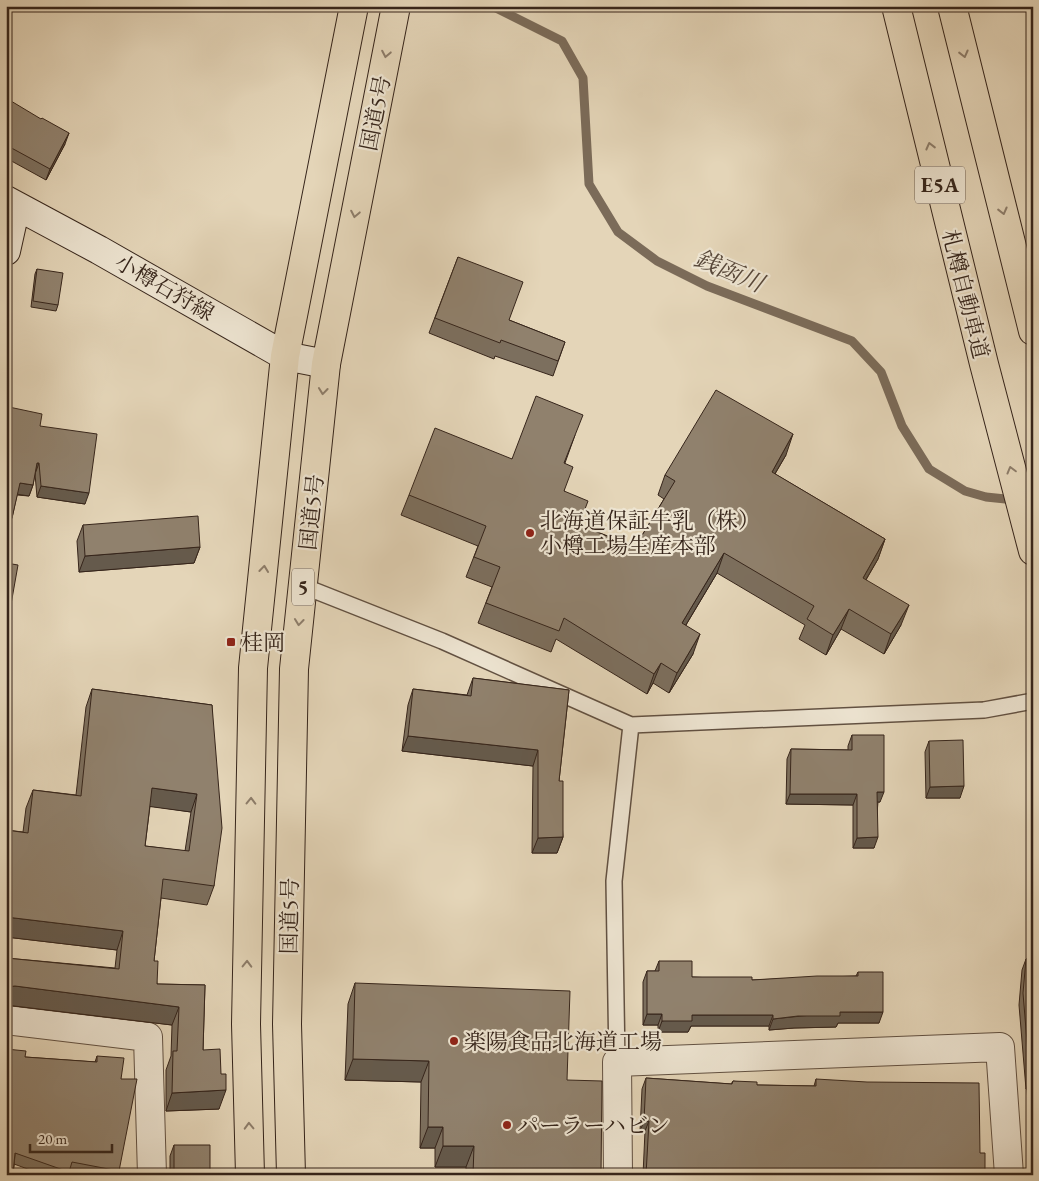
<svg xmlns="http://www.w3.org/2000/svg" width="1039" height="1181" font-family="'EB Garamond','Noto Serif JP',serif">
<style>
.lines{fill:none;stroke-linecap:round;stroke-linejoin:round}
.stream{stroke:#7b6b59;stroke-width:9}
.lane-casing{stroke:#625142;stroke-width:18}
.street-casing{stroke:#625142;stroke-width:30}
.secondary-casing{stroke:#36251b;stroke-width:30}
.highway-casing{stroke:#36251b;stroke-width:30}
.lane{stroke:#ede4d1;stroke-width:15}
.street{stroke:#ede4d1;stroke-width:28}
.secondary{stroke:#ede4d1;stroke-width:28}
.highway{stroke:#e4d5b8;stroke-width:28}
.wall{fill:#7c6f5e;stroke:#36251b;fill-rule:evenodd}
.shaded-wall{fill:#655a4c;stroke:#36251b}
.building{fill:#90816d;stroke:#36251b;fill-rule:evenodd}
.oneway{stroke:#8d7d6a}
.poi-dot{fill:#8f2418;stroke:#ede4d1;stroke-width:2}
.labels{text-anchor:middle;stroke-width:4.5;stroke-linejoin:round;paint-order:stroke}
.shield{fill:#ede4d1;stroke:#6d5e52;stroke-width:1}
.shield-label{font-size:21px;font-weight:bold;fill:#36251b}
.street-label{font-size:22px;fill:#36251b;stroke:#ede4d1}
.poi-label{font-size:22px;fill:#36251b;stroke:#ede4d1;text-anchor:start}
.water-label{font-size:24px;font-style:italic;fill:#58483a;stroke:#ede4d1}
</style>
<rect width="100%" height="100%" fill="#e4d5b8"/>
<filter id="stains"><feTurbulence type="fractalNoise" baseFrequency=".004" numOctaves="4"/><feColorMatrix values="0 0 0 0 .2 0 0 0 0 .09 0 0 0 0 .02 0 0 0 .5 -.17"/></filter>
<radialGradient id="worn" r=".72"><stop offset=".6" stop-color="#630" stop-opacity="0"/><stop offset="1" stop-color="#630" stop-opacity=".3"/></radialGradient>
<g class="lines">
<path class="stream" d="M492,6L562,41L583,78L589,184L618,232L657,261L707,286L852,341L881,372L902,426L929,469L965,491L986,497L1015,500"/>
<defs>
<path id="lane" d="M303,586L442,641L631,725L614,881L617,1062
M631,725L984,710L1033,701"/>
<path id="street" d="M6,1020L148,1037L152,1175
M618,1175L617,1062L1000,1047L1009,1175"/>
<path id="secondary" d="M6,200L99,250L285,356L326,364
M6,251L16,206"/>
<path id="highway" d="M896,6L984,364L1033,551
M952,6L1033,331
M250,1175L246,1024L253,668L285,356L354,6
M291,1175L287,1024L294,669L326,364L396,6"/>
</defs>
<use href="#lane" class="lane-casing"/>
<use href="#street" class="street-casing"/>
<use href="#secondary" class="secondary-casing"/>
<use href="#highway" class="highway-casing"/>
<use href="#lane" class="lane"/>
<use href="#street" class="street"/>
<use href="#secondary" class="secondary"/>
<use href="#highway" class="highway"/>
</g>
<path class="wall" d="M6,98L65,144L46,180L6,158Z
M458,257L509,320L565,342L553,376L495,356L494,359L429,333Z
M37,269L58,305L56,311L31,307L35,274Z
M9,407L40,426L85,504L37,497L35,474L33,485L29,496L17,495L12,518L8,529H6V414Z
M575,435L565,463L564,491L580,525L635,547L664,499L658,495L665,475L786,455L775,474L885,539L878,559L866,580L901,625L884,654L841,629L826,655L799,639L805,625L717,573L686,625L693,654L669,693L653,683L647,694L556,639L551,652L478,623L492,587L466,577L478,546L401,515L409,495L512,459Z
M83,525L200,547L194,563L79,572L77,541Z
M6,563L10,610L6,619Z
M473,678L569,690L559,781L563,837L557,853H532L533,766L402,751L408,705L413,689L467,695Z
M92,689L212,705L214,886L207,905L161,898L154,961L157,984L205,985L203,1050L219,1109L166,1111V1070L171,1056L172,1025L6,1005V958L115,968L117,950L6,937V830L23,832L26,808L33,790L76,795L86,707ZM150,806L191,812L185,851L145,846Z
M852,735L880,802H878L874,848H853V805L786,804L787,759L791,749L848,750V746Z
M929,741L960,798H926L925,752Z
M1026,959H1033V1165L1027,1089H1026L1019,1005L1022,970Z
M659,961L692,977L752,980L856,976L858,972L879,1023H838L836,1027L794,1028L769,1030V1026H691L688,1032H658V1025H643V982L647,971H655Z
M355,983L567,1080L601,1175H466V1167H435V1148H420L421,1082L345,1080L348,1004Z
M97,1056L121,1079L119,1171L118,1175H83L69,1172L68,1175H44L14,1164L13,1175L25,1057L95,1062Z
M646,1078L731,1084L733,1081L757,1085L814,1086L816,1079L980,1153L985,1175H643L645,1131H640L642,1089Z
M174,1145L210,1175H170V1156Z"/>
<path class="shaded-wall" d="M69,133L65,144L46,180L50,169Z
M793,434L786,455L764,492L772,472Z
M37,463H39L35,474Z
M20,483L33,485L29,496L16,494Z
M41,486L89,493L85,504L37,497Z
M885,539L878,559L855,598L863,578Z
M200,547L194,563L79,572L85,556Z
M724,553L717,573L675,643L682,623Z
M909,605L901,625L884,654L891,634Z
M849,609L841,629L826,655L833,635Z
M700,634L693,654L669,693L677,673Z
M661,663L653,683L647,694L654,674Z
M408,736L538,750L533,766L402,751Z
M964,786L960,798H926L930,787Z
M152,788L197,794L191,812L146,806Z
M877,792H884L880,802H874Z
M790,794H857L853,805L786,804Z
M563,837L557,853H532L538,838Z
M878,837L874,848H853L857,838Z
M6,917L123,931L117,950L6,937Z
M15,986L179,1007L172,1025L6,1005V987Z
M840,1012H883L879,1023H838L836,1027L794,1028L769,1030L773,1019Z
M647,1014H662L658,1025H643Z
M692,1015H773L769,1026H691L688,1032H658L662,1021Z
M353,1059L429,1061L421,1082L345,1080Z
M1030,1078H1031L1027,1089H1026Z
M226,1090L219,1109L166,1111L172,1093Z
M644,1121H649L645,1131H640Z
M428,1127H443L435,1148H420Z
M443,1146H474L466,1167H435Z
M6,1173H13V1175H6Z"/>
<path class="building" d="M6,98L41,119L42,118L69,133L50,169L6,145Z
M458,257L523,282L509,320L565,342L558,361L501,340L500,343L435,318Z
M37,269L63,273L58,305L33,301Z
M716,390L793,434L772,472L885,539L863,578L909,605L891,634L849,609L833,635L807,619L814,606L724,553L682,623L700,634L677,673L661,663L654,674L564,618L559,631L486,603L500,567L474,557L486,526L409,495L435,428L512,459L536,396L583,415L564,463L573,467L564,491L588,501L579,525L635,547L675,481L665,475Z
M9,407L42,414L40,426L97,434L89,493L41,486L39,463H37L33,485L20,483L12,518L6,517V420Z
M198,516L200,547L85,556L83,525Z
M6,563L18,565L10,610L7,609L6,611Z
M473,678L569,690L559,781H563V837L538,838V750L408,736L413,689L471,696Z
M92,689L212,705L222,828L214,886L163,879L154,961H158L157,984L205,985L203,1050L220,1049L221,1074H226V1090L172,1093L173,1051H177L179,1007L15,986L6,987V958L119,969L123,931L6,917V830L28,833L33,790L81,796ZM152,788L197,794L189,851L145,846Z
M852,735H884V792H877L878,837L857,838V794H790L791,749L852,750Z
M963,740L964,786L930,787L929,741Z
M1026,959H1033V1099L1031,1078H1030L1023,993Z
M659,961H692V977H752V980L817,976H858V972H883V1012H840V1016H798L773,1019V1015H692V1021H662V1014H647V971H659Z
M355,983L570,991L567,1080L602,1081L601,1175H473L474,1146H443V1127H428L429,1061L353,1059Z
M6,1049L26,1051L25,1057L97,1062V1056L124,1058L121,1079H137L119,1171L72,1162L69,1172L15,1153L13,1173H6Z
M646,1078L732,1084L733,1081L757,1082V1085L816,1086V1079L867,1082L979,1083L980,1153H985V1175H646L649,1121H644Z
M174,1145H210V1175H174Z"/>
<defs><path id="oneway-chevron" d="M-2-3.5L2.5 0L-2 3.5" fill="none" stroke-width="1.6" stroke-linecap="round" stroke-linejoin="round" transform="scale(1.25)"/></defs>
<g class="oneway">
<use href="#oneway-chevron" transform="translate(386 54) rotate(101)"/>
<use href="#oneway-chevron" transform="translate(964 54) rotate(76)"/>
<use href="#oneway-chevron" transform="translate(930 146) rotate(-104)"/>
<use href="#oneway-chevron" transform="translate(1003 211) rotate(76)"/>
<use href="#oneway-chevron" transform="translate(355 214) rotate(101)"/>
<use href="#oneway-chevron" transform="translate(323 391) rotate(96)"/>
<use href="#oneway-chevron" transform="translate(1011 470) rotate(-105)"/>
<use href="#oneway-chevron" transform="translate(264 569) rotate(-84)"/>
<use href="#oneway-chevron" transform="translate(299 622) rotate(96)"/>
<use href="#oneway-chevron" transform="translate(251 801) rotate(-89)"/>
<use href="#oneway-chevron" transform="translate(247 964) rotate(-89)"/>
<use href="#oneway-chevron" transform="translate(249 1126) rotate(-92)"/>
</g>
<g class="poi-dot">
<circle cx="530" cy="533" r="5"/>
<rect x="226" y="637" width="10" height="10" rx="2.5"/>
<circle cx="454" cy="1041" r="5"/>
<circle cx="507" cy="1125" r="5"/>
</g>
<g class="labels">
<g class="shield">
<rect x="915" y="166.5" width="50" height="37" rx="4"/>
<rect x="292" y="568.5" width="22" height="37" rx="4"/>
</g>
<g class="shield-label">
<text x="940" y="192">E5A</text>
<text x="303" y="594">5</text>
</g>
<g class="street-label">
<text transform="translate(375 113) rotate(-79)" y="8">国道5号</text>
<text transform="translate(165 287) rotate(30)" y="8">小樽石狩線</text>
<text transform="translate(966 294) rotate(76)" y="8">札樽自動車道</text>
<text transform="translate(311 512) rotate(-84)" y="8">国道5号</text>
<text transform="translate(289 916) rotate(-89)" y="8">国道5号</text>
</g>
<g class="poi-label">
<text x="540" y="528">北海道保証牛乳（株）<tspan x="540" dy="25">小樽工場生産本部</tspan></text>
<text x="241" y="650">桂岡</text>
<text x="464" y="1049">楽陽食品北海道工場</text>
<text x="517" y="1133">パーラーハビン</text>
</g>
<g class="water-label">
<text transform="translate(729 271) rotate(23)" y="8">銭函川</text>
</g>
</g>
<rect width="1039" height="1181" fill="none" stroke="#e4d5b8" stroke-width="25"/>
<rect x="8" y="8" width="1024" height="1166" fill="none" stroke="#36251b" stroke-width="2.5"/>
<rect x="12" y="12" width="1014" height="1156" fill="none" stroke="#36251b"/>
<path d="M30 1144v8h82v-8" fill="none" stroke="#36251b" stroke-width="2.5"/>
<text x="38" y="1144" font-size="15" fill="#36251b" stroke="#ede4d1" stroke-width="4" paint-order="stroke">20 m</text>
<rect width="100%" height="100%" filter="url(#stains)"/>
<rect width="100%" height="100%" fill="url(#worn)"/>
</svg>
